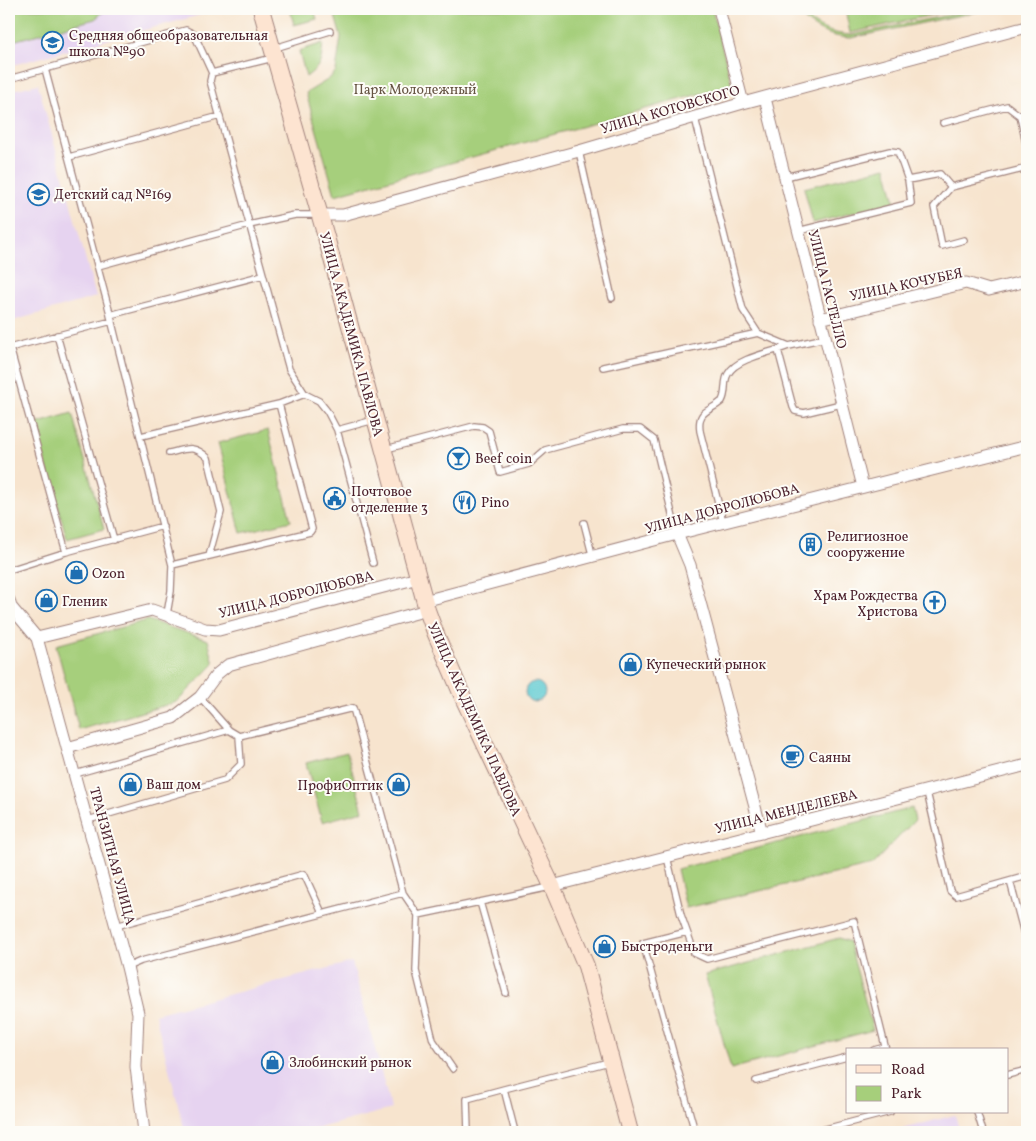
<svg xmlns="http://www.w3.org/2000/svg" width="1036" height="1141" font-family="Vollkorn,serif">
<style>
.built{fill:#e6d3f0}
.green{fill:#a6cf7b;stroke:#787753}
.water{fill:#5cc9d0;stroke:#53747e}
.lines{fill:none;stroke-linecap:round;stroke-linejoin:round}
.service-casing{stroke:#a0827c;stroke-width:8}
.minor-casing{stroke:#a0827c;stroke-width:13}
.secondary-casing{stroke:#a0827c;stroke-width:18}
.service{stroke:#fff;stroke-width:5.5}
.minor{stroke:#fff;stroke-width:11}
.secondary{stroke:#fde4d1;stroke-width:16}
.labels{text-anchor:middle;stroke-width:4;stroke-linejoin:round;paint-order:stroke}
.poi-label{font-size:14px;fill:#4a1f2b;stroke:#fdfcf7;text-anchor:start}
.park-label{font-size:14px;fill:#665443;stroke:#fdfcf7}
.street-label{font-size:14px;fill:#4a1f2b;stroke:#fdfcf7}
</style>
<rect width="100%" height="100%" fill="#fdfcf7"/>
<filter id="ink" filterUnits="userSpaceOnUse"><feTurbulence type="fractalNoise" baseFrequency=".02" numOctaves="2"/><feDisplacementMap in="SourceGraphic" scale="10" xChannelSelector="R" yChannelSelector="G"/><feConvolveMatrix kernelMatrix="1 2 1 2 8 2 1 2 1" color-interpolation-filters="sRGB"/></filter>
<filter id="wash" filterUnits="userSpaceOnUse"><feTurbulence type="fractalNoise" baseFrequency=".0096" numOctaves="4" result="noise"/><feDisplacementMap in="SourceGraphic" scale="20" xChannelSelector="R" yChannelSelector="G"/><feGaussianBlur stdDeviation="1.12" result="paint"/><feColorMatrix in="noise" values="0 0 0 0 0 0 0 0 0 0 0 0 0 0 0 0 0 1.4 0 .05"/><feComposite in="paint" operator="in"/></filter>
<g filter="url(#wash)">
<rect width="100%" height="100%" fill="#f7e4ce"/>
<path class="built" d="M9,9H203L204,14L9,66Z
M38,84L96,297L9,322V91Z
M352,962L391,1109L303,1132H185L155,1014Z
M955,1115L960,1132H891Z"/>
<path class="green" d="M9,9H107L95,19L9,42Z
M290,9H314L317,19L294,25Z
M333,9H712L732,85L335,195L306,93L329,79L336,71L341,37Z
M795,9H799C812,26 829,34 851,35L977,9H990L851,38C827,37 810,28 795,9Z
M845,9H959L850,33Z
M323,43C321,62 322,65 306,77L299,51Z
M886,167L895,202L813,223L804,188Z
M72,413L104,529L67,539L35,424Z
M268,430L291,521L241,533L218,443Z
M148,620L208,640L214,664L177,702L79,730L56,645Z
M347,752L363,811L322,822L306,763Z
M912,808L915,820L872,865L686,908L677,869Z
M839,938L849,942L873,1030L731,1069L705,975Z"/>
<path class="water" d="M525 692a10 10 0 1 1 20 0a10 10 0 1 1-20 0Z"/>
</g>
<g filter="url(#ink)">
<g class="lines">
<defs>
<path id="service" d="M275,48L330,31
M211,76L212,73L273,58
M9,79L45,69
M1027,110L1020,116L1027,148
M695,118L743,310L758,333L789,346L825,338
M943,123L1007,106L1020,116
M579,151L612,298
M69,157L220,116
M785,177L890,151L898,152L908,180L911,203L798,231
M908,180L940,174L951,187L1027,168
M951,187L934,207L942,246L964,240
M98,266L249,225L295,215H317
M57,335L114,540
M9,348L112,321L45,69L186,30L194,34L212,73L210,81L289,369L305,394L319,401L327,411L337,430L374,420
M10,348L66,552
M778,350L793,407L795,411L804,413L841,404
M603,367L758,333
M337,430L373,563
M141,436L279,404L305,394
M386,449L474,426L483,427L489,431L500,472L529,464L545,450L623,429H640L654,440L677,534
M169,453C186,449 194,444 208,458L221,512L209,556
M723,522L700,431C697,409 710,412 722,401C727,392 723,382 728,374C736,358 773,352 789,346
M584,523L593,558
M172,565L310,532L312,529L279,404
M9,570L66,552L163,526
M167,614L171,591L172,565L110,315L263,275
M200,697L229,730L239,736L353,708L403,893L418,915L416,971L433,1040L453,1069
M75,774L229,730
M927,792L950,891L956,896L1027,876
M88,820L225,780L241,764L239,736
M667,857L681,915L691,943
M1010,881L1027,945
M418,915L480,902
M116,926L304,874L322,913
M687,932L643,943L695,1132
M694,953L707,959L854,921L886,1050
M127,967L141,961L403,893
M506,993L480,902L550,887
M874,1050L885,1047
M1007,1075L1027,1070
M756,1081L847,1057
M977,1112L983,1132
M468,1132L467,1099L504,1089
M515,1132L504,1089L609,1062
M814,1132L890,1112"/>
<path id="minor" d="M719,9L743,103
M765,98L863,487
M320,215H343L579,151L743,103L1027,27
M820,319L966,283L989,290L1027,281
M677,534L690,565L762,833
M9,600L11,607L37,638L127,967L138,1013L136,1067L144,1132
M424,601L677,534L1027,446
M37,638L152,610L205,629L219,630L418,578
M67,748L173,718L200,697L217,674L228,665L427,610
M552,886L1027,765"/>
<path id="secondary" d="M261,9L326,237L427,610L435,632L465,702L552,886L586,966L630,1132"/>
</defs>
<use href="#service" class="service-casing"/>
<use href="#minor" class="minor-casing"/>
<use href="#secondary" class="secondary-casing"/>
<use href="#service" class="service"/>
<use href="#minor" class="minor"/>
<use href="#secondary" class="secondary"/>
</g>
</g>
<defs>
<symbol id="school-ring" viewBox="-11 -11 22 22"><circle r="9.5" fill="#fdfcf7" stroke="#1f6fb2" stroke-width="1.5"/><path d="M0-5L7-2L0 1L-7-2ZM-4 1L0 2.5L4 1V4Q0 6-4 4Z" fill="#1f6fb2"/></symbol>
<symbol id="bar-ring" viewBox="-11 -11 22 22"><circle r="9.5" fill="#fdfcf7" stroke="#1f6fb2" stroke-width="1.5"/><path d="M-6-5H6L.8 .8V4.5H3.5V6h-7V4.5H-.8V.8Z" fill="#1f6fb2"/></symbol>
<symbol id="civic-ring" viewBox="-11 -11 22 22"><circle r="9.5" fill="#fdfcf7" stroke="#1f6fb2" stroke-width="1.5"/><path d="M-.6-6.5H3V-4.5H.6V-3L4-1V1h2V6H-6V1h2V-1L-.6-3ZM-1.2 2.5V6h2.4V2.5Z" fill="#1f6fb2"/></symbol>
<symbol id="restaurant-ring" viewBox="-11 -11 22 22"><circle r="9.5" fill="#fdfcf7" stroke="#1f6fb2" stroke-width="1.5"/><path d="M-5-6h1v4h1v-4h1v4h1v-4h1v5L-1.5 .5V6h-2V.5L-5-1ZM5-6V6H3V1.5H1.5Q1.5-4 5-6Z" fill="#1f6fb2"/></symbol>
<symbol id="building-ring" viewBox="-11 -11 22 22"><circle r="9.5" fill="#fdfcf7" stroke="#1f6fb2" stroke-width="1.5"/><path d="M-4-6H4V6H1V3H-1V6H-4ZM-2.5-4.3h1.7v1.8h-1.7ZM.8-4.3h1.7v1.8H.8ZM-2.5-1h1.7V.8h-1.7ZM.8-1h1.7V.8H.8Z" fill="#1f6fb2"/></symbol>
<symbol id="shop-ring" viewBox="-11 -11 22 22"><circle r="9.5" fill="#fdfcf7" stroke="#1f6fb2" stroke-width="1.5"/><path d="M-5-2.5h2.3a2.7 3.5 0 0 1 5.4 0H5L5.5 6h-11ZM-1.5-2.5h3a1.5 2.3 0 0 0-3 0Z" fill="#1f6fb2"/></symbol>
<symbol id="church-ring" viewBox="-11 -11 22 22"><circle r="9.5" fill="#fdfcf7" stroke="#1f6fb2" stroke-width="1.5"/><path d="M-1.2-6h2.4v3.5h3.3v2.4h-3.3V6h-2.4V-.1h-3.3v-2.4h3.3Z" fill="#1f6fb2"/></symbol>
<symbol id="cafe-ring" viewBox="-11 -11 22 22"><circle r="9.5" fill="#fdfcf7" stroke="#1f6fb2" stroke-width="1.5"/><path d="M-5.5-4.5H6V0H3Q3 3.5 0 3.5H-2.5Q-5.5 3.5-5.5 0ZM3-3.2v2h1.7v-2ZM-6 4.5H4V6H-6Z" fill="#1f6fb2"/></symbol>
</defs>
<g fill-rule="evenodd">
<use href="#school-ring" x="40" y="30" width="25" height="25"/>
<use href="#school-ring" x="26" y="182" width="25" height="25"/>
<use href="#bar-ring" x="446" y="446" width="25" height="25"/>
<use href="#civic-ring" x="322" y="486" width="25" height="25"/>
<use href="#restaurant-ring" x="452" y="490" width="25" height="25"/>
<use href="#building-ring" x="798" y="532" width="25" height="25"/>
<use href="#shop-ring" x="64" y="560" width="25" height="25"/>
<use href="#shop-ring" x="34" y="588" width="25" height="25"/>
<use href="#church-ring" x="922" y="590" width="25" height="25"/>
<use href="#shop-ring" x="618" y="652" width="25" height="25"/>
<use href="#cafe-ring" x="780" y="744" width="25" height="25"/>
<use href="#shop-ring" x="118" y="772" width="25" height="25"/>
<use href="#shop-ring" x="386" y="772" width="25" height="25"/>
<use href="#shop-ring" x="592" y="934" width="25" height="25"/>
<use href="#shop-ring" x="260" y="1050" width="25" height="25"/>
</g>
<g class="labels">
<g class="poi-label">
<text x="69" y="40">Средняя общеобразовательная<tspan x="69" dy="16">школа №90</tspan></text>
<text x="54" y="199">Детский сад №169</text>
<text x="475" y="463">Beef coin</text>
<text x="351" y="496">Почтовое<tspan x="351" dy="16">отделение 3</tspan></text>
<text x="481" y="507">Pino</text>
<text x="827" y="541">Религиозное<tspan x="827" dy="16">сооружение</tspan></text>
<text x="92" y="578">Ozon</text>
<text x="918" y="600" text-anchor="end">Храм Рождества<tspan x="918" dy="16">Христова</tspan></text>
<text x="62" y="606">Гленик</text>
<text x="646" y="669">Купеческий рынок</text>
<text x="809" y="762">Саяны</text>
<text x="146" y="789">Ваш дом</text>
<text x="383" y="790" text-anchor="end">ПрофиОптик</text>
<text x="621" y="951">Быстроденьги</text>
<text x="289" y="1067">Злобинский рынок</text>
</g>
<g class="park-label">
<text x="415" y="94">Парк Молодежный</text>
</g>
<g class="street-label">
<text transform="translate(670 109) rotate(-16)" y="5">УЛИЦА КОТОВСКОГО</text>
<text transform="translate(906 284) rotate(-12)" y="5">УЛИЦА КОЧУБЕЯ</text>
<text transform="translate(828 289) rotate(76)" y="5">УЛИЦА ГАСТЕЛЛО</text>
<text transform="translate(352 334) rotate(75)" y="5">УЛИЦА АКАДЕМИКА ПАВЛОВА</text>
<text transform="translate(722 508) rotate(-15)" y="5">УЛИЦА ДОБРОЛЮБОВА</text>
<text transform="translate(296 594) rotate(-14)" y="5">УЛИЦА ДОБРОЛЮБОВА</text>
<text transform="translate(475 719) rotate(66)" y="5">УЛИЦА АКАДЕМИКА ПАВЛОВА</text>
<text transform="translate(786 811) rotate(-14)" y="5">УЛИЦА МЕНДЕЛЕЕВА</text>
<text transform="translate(113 856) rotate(75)" y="5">ТРАНЗИТНАЯ УЛИЦА</text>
</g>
</g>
<rect width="1036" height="1141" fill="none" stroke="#fdfcf7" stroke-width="30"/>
<rect x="846" y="1048" width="162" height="65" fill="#fdfcf7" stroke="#b5a4a5"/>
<rect x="856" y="1065" width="25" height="8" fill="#fde4d1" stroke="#b5a4a5"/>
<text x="891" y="1074" font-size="15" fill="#4a1f2b">Road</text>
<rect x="856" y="1086" width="25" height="15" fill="#a6cf7b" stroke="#b5a4a5"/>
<text x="891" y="1098" font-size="15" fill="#4a1f2b">Park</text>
</svg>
